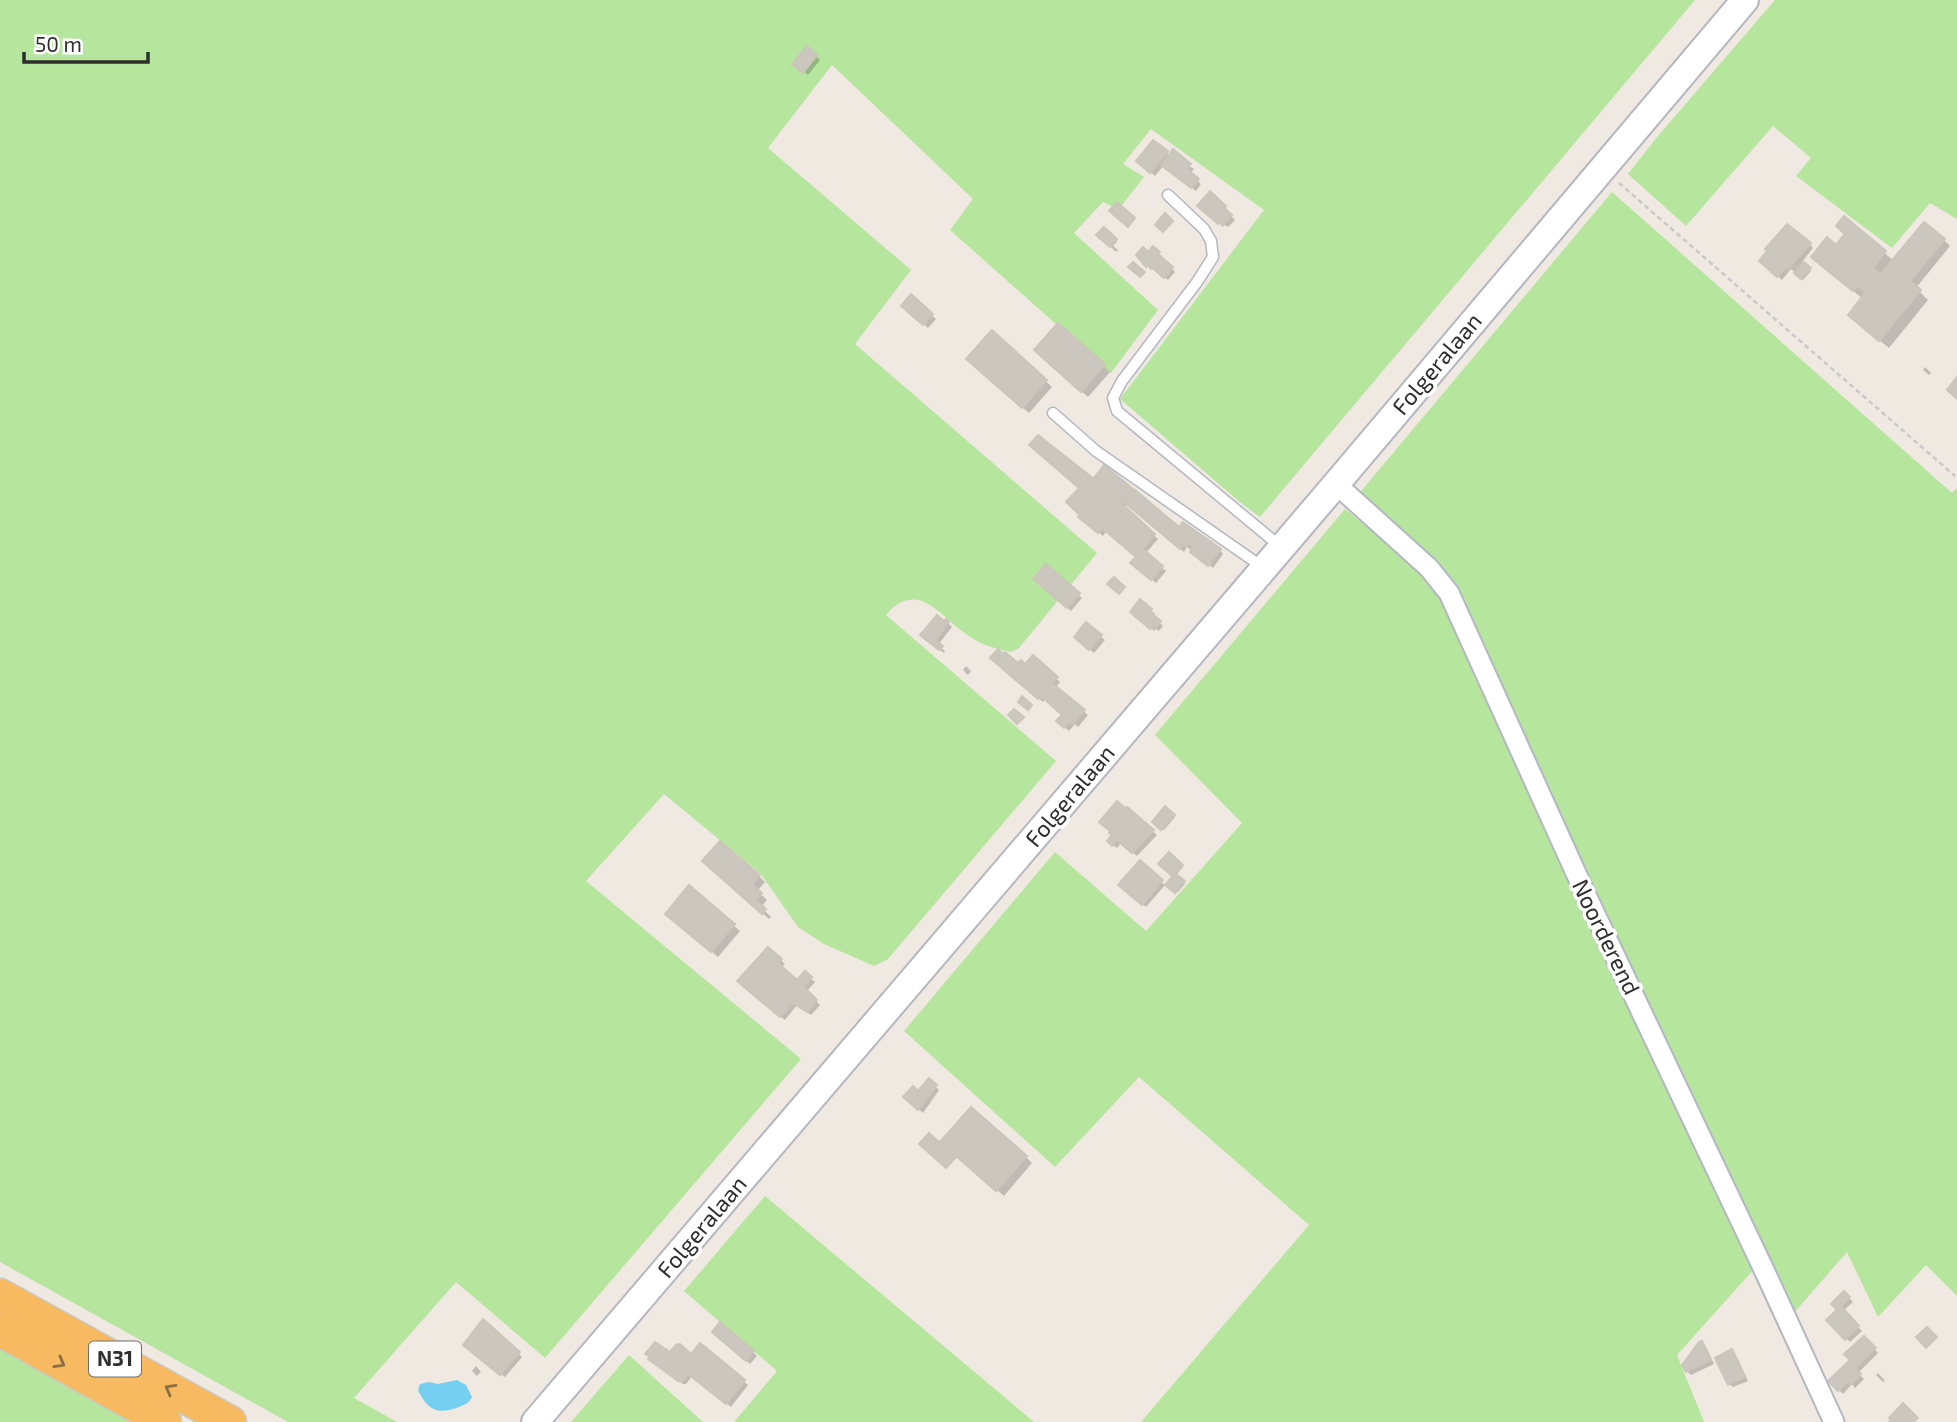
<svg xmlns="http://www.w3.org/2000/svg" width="1957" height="1422" font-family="'Exo 2',sans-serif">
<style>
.green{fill:#b6e59e}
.water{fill:#75cff0}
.shadow{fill:#0003}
.building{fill:#cbc7bf;stroke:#cbc5ba;stroke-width:2}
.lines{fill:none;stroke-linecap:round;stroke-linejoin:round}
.service-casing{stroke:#b4b7c1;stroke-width:13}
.minor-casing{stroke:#b4b7c1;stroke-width:23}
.secondary-casing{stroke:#b4b7c1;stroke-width:30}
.trunk-casing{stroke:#c9c9c9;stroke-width:35}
.path{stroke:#c9c9c9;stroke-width:2.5;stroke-dasharray:5 3.5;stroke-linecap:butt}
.service{stroke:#fff;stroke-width:10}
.minor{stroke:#fff;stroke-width:19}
.secondary{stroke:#fff;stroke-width:26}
.trunk{stroke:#f8ba60;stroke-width:32}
.oneway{stroke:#896d44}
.labels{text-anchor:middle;stroke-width:7;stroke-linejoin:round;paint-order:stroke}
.shield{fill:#fff;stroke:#6d6d6d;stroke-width:2}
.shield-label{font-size:21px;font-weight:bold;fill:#2e2e2e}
.street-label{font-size:23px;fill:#2e2e2e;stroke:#fff}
</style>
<rect width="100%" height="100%" fill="#efe9e1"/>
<path class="green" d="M0,0H1695L1260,517L1241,503L1120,399L1264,210L1151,129L1123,164L1144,177L1118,210L1103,202L1074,233L1158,310L1111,373L950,230L973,199L832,65L768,148L911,270L855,344L1097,553L1019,648L1011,652C996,649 982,645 969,636C942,619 918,577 886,615L1056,761L888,959L874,966L824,944L798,927L761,874L664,794L586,881L801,1059L545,1358L456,1282L354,1398L397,1422H288L0,1262Z
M1775,0H1957V219L1930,203L1892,248L1796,176L1811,158L1773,126L1686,226L1628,174L1658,136Z
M1612,192L1952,493L1957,488V1296L1926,1265L1878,1317L1847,1252L1793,1314L1595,899L1450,584L1357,496Z
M1345,509L1416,568L1440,592L1755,1268L1677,1355L1704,1422H1141L1309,1225L1139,1077L1055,1167L904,1031L1055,852L1146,931L1242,823L1155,735Z
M765,1196L1034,1422H734L777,1371L684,1291Z
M0,1337L151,1422H0Z
M629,1355L703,1422H571Z"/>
<path class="water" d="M457,1380L466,1385L472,1397C469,1403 466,1404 459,1407C438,1415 428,1411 418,1390L420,1384L429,1382L438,1384Z"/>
<path class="shadow" d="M807,49L820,60L808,75L799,68Z
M1167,153L1194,169L1190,174L1201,184L1196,191L1164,165L1155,176L1142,165Z
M1211,194L1229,211L1227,213L1235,220L1228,227L1225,225L1223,227L1200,206Z
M1844,219L1894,261L1944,240L1950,246L1916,288L1928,300L1889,348L1859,324L1863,299L1822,265L1847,234Z
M1104,229L1117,242L1113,246L1118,250L1116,252L1099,235Z
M1810,244L1813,248L1802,262L1811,271L1803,280L1791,269L1782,280L1761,261Z
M1153,249L1175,272L1168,280L1153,267L1151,270L1138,255L1148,254Z
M911,297L936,319L928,328L904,305Z
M1058,325L1110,372L1088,397L1042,357Z
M992,333L1052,387L1029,413L975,365Z
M1925,367L1931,373L1929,375L1923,370Z
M1105,468L1179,530L1220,550L1223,554L1213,568L1187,547L1184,552L1128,504L1124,508L1158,539L1145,554L1166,571L1156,583L1137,567L1138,557L1107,530L1103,536L1081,517L1094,481Z
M1046,566L1082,598L1071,611L1036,579Z
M1141,601L1155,614L1153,616L1163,626L1159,631L1156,629L1154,631L1132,611Z
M946,621L952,627L938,645L945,651L944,653L926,639Z
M1086,625L1105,640L1094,653L1076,637Z
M1033,658L1060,682L1055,688L1088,715L1078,727L1075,724L1069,731L1058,721L1064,715L1046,698L1043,702L996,662L1025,667Z
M966,666L971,671L968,675L963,670Z
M1127,809L1157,835L1137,856L1122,842L1117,848L1113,845L1114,836Z
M1166,809L1175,817L1164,830L1154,822Z
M1169,855L1183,867L1175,876L1185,884L1177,893L1167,885L1175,876L1161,864Z
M1140,862L1165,885L1146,907L1121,885Z
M711,867L759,876L765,882L757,891L767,900L761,907L771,917L769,919Z
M674,920L733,925L740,931L718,957Z
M768,949L785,964L781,968L797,982L805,974L815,982L806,992L820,1005L811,1015L797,1005L785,1020L744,985Z
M929,1081L939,1090L923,1113L905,1097L918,1093Z
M949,1148L1026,1157L1032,1163L1004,1196Z
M1844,1293L1853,1302L1843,1311L1862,1331L1850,1342L1828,1320L1839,1310Z
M484,1322L522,1357L505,1377L469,1348Z
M718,1336L753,1352L757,1356L750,1364Z
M1864,1338L1878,1353L1858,1373L1864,1379L1855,1388L1852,1384L1843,1394L1830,1381L1852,1360Z
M1702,1343L1706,1347L1714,1364L1691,1375L1687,1371Z
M700,1346L748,1385L731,1407L692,1376L686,1384H683L654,1362L670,1355L692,1356Z
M1732,1352L1736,1355L1748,1381L1733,1387L1729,1384Z
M476,1366L481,1372L477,1376L472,1371Z
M1878,1373L1885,1381L1883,1382L1876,1375Z"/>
<path class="building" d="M807,46L817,55L803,73L792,64Z
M1153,140L1168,151L1150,173L1136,161Z
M1173,149L1191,164L1187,169L1199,179L1191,188L1161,165Z
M1210,191L1226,206L1224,208L1232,215L1223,225L1220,222L1218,224L1197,206Z
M1117,202L1135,218L1128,227L1109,211Z
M1165,213L1173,221L1163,232L1155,225Z
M1844,216L1886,251L1873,268L1881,274L1889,264L1921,290L1879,341L1848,315L1865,293L1857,286L1853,291L1811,257L1827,237L1836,245L1845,234L1836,226Z
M1924,222L1945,239L1910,281L1889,264Z
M1787,224L1811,243L1788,269L1786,267L1777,277L1759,261L1767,251L1765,249Z
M1104,227L1117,239L1110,247L1096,235Z
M1153,246L1160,252L1158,254L1173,267L1164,278L1148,264L1146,267L1136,255L1143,247L1148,252Z
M1133,262L1145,272L1140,277L1128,267Z
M1804,262L1811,268L1801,279L1794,273Z
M911,294L933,314L923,325L901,306Z
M1058,323L1105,364L1081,392L1034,350Z
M992,330L1047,380L1022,408L966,359Z
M1957,377V399L1947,390Z
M1038,435L1104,487L1155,534L1143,549L1163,566L1151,580L1130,563L1136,557L1102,528L1098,533L1078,517L1080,515L1066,502L1079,488L1029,445Z
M1104,465L1133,489L1123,502L1094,478Z
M1135,490L1179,527L1183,522L1221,549L1208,566L1190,552L1193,547L1189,544L1186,547L1183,545L1180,549L1124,502Z
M1046,564L1080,593L1067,608L1033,579Z
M1114,577L1125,587L1119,594L1107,584Z
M1140,599L1152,609L1150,612L1161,621L1154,629L1151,627L1150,629L1130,612Z
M937,615L944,621L946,619L949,622L935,640L943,646L939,650L920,635Z
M1086,622L1102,635L1089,650L1074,637Z
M998,649L1003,654L1005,652L1018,663L1021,660L1025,664L1033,655L1058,677L1052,683L1085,710L1073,724L1070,722L1064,728L1056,721L1062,715L1041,696L1038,699L990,658Z
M1022,696L1032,705L1028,710L1018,702Z
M1014,709L1024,717L1017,724L1008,715Z
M1117,801L1125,808L1127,807L1154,830L1132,853L1117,840L1112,846L1107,841L1112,835L1109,833L1110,831L1099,822Z
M1165,806L1175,815L1161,830L1152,822Z
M720,841L760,875L752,884L762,893L756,900L766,909L762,914L702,861Z
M1169,852L1183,865L1172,876L1158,864Z
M1140,860L1163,880L1142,905L1118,885Z
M1175,873L1185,881L1175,893L1165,885Z
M689,885L735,924L711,952L665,914Z
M768,947L782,959L778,963L797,980L805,971L812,977L804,987L817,1000L807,1012L793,1003L780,1017L737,981Z
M929,1078L937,1085L918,1110L903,1097L913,1086L918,1091Z
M971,1107L1027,1156L996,1191L940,1142Z
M929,1133L956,1157L946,1168L919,1144Z
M1844,1291L1850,1297L1841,1306L1859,1326L1845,1340L1826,1320L1837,1310L1831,1304Z
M483,1319L520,1352L500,1375L463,1345Z
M720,1322L754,1351L746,1361L712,1332Z
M1927,1327L1937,1337L1926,1348L1916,1337Z
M1864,1336L1876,1348L1855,1368L1861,1374L1850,1385L1847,1382L1838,1391L1828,1381L1850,1360L1844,1354Z
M1702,1341L1711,1360L1686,1372L1682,1365L1699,1342Z
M655,1342L670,1352L676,1345L680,1344L691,1354L700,1343L745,1380L726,1404L688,1374L682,1381H678L648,1359L650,1357L645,1354Z
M1732,1349L1745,1377L1728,1385L1715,1358Z
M1903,1403L1918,1418L1913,1422H1889L1891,1420L1889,1418Z"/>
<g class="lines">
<defs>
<path id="service" d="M1168,195L1204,229L1211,241L1213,257L1197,282L1122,381L1113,398L1117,411L1281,547
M1053,413L1096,451L1264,568"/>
<path id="minor" d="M1336,484L1429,568L1449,593L1585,893L1765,1272L1834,1422"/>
<path id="secondary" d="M535,1422L1336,484L1745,0"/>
<path id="trunk" d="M0,1295L230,1422
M0,1330L165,1422"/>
</defs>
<use href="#service" class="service-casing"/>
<use href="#minor" class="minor-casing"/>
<use href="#secondary" class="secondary-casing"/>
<use href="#trunk" class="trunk-casing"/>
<path class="path" d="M1619,183L1955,476"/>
<use href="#service" class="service"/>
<use href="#minor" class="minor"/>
<use href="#secondary" class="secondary"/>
<use href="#trunk" class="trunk"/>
</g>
<defs><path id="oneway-chevron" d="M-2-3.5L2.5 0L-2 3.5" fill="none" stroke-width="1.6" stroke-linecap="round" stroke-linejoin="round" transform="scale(1.75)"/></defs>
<g class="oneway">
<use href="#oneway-chevron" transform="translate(60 1363) rotate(29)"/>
<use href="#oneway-chevron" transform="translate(170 1389) rotate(-151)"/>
</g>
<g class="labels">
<rect class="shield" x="89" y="1341.5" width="52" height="35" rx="5"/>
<g class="shield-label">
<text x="115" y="1366">N31</text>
</g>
<g class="street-label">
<text transform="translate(1437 364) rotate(-50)" y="8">Folgeralaan</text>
<text transform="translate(1070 796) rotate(-50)" y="8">Folgeralaan</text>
<text transform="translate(1606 937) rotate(64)" y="8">Noorderend</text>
<text transform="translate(702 1227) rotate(-50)" y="8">Folgeralaan</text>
</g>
</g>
<path d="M24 52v10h124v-10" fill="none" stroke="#2e2e2e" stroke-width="3.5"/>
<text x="35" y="52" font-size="21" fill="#2e2e2e" stroke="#ffffff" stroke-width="5" paint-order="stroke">50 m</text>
</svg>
